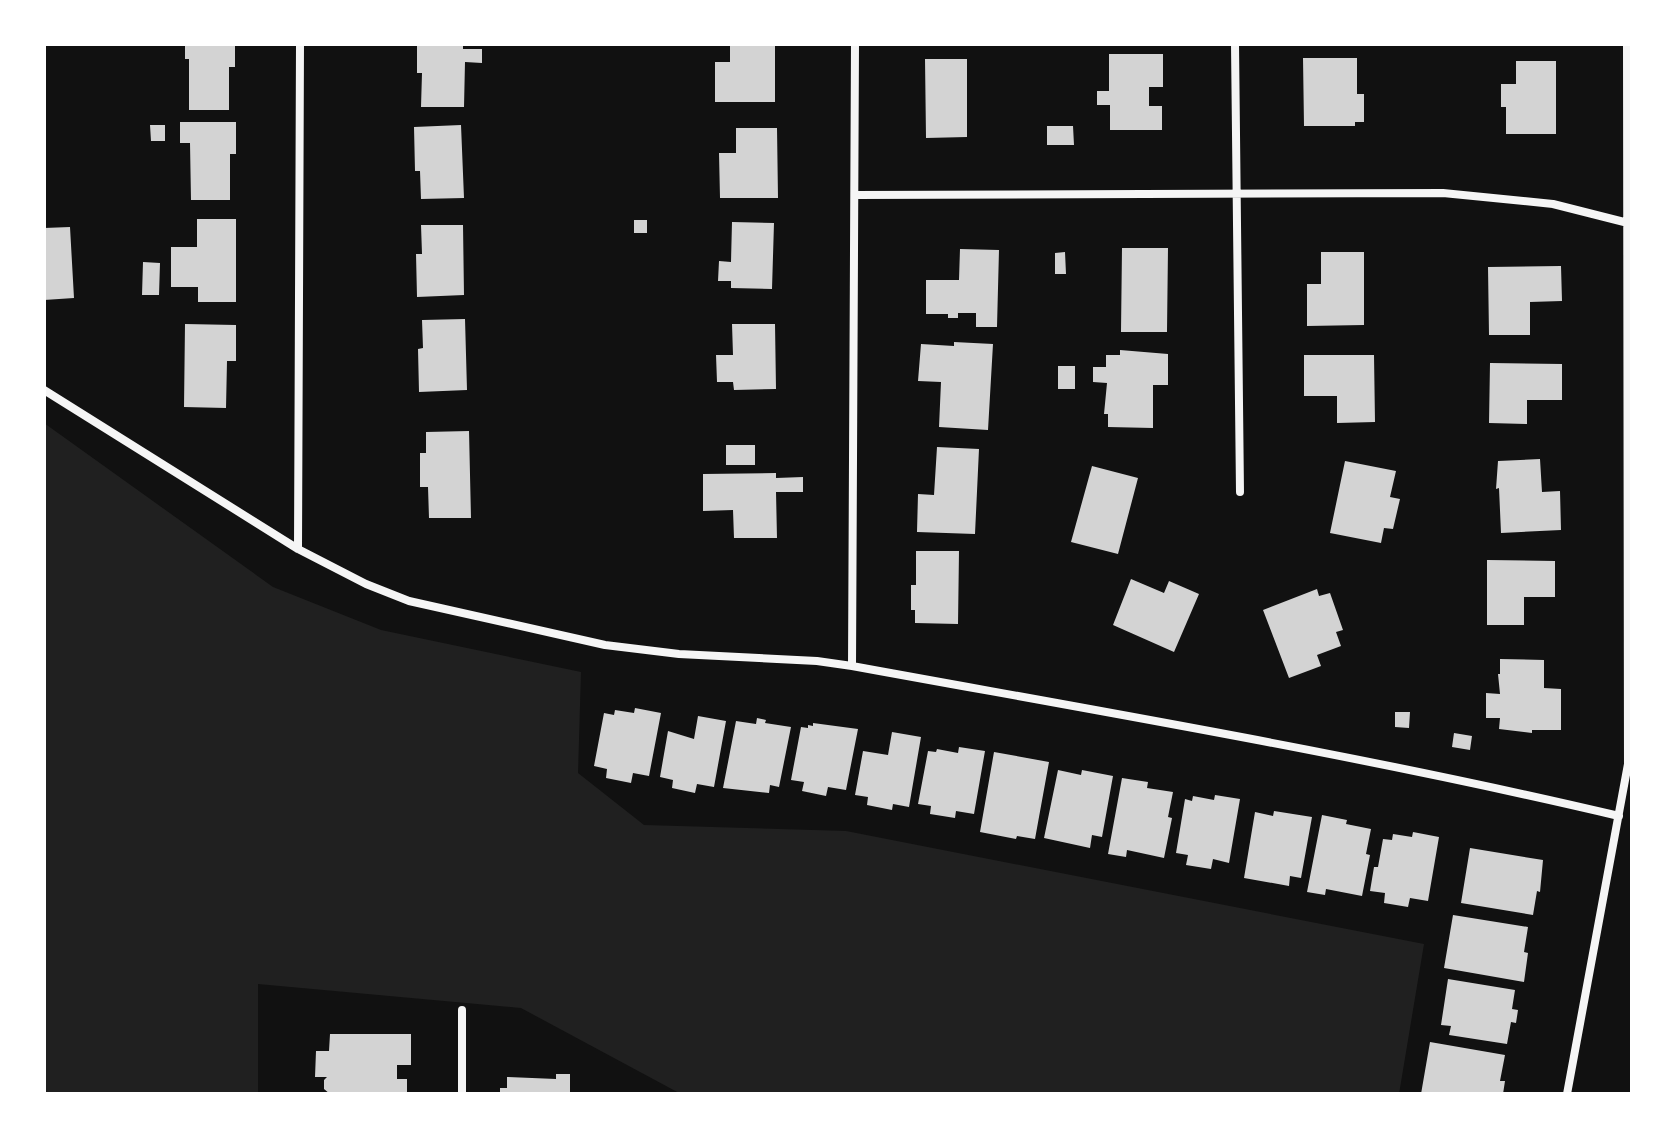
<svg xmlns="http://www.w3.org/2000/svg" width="1676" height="1138" font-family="'Noto Sans',sans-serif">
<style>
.green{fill:#202020}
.building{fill:#d3d3d3}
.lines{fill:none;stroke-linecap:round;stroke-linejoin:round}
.minor{stroke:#f5f5f5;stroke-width:8}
</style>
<rect width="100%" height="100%" fill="#111"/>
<path class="green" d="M44,423L273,587L381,630L581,672L578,773L644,825L846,831L1424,944L1399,1094H681L521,1008L258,984V1094H44Z"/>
<path class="building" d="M185,44H235V67H229V110H189V59H185Z
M417,44H463V49H482V63L465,62L464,107H421L422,73H417Z
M730,44H775V102H715V62H730Z
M1109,54H1163V87H1149V106H1162V130H1110V105H1097V91H1109Z
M1303,58H1357V94H1364V122H1355V126H1304Z
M925,59H967V137L926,138Z
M1516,61H1556V134H1506V107H1501V84H1516Z
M180,122H236V154H230V200H191L190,143H180Z
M150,125H165V141H151Z
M461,125L464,198L421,199L420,171H415L414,127Z
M1047,126H1073L1074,145H1047Z
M736,128H777L778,198H720L719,153H736Z
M197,219H236V302H198V287H171V247H197Z
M634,220H647V233H634Z
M732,222L774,223L772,289L731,288V281H718L719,261L731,262Z
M421,225H463L464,295L417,297L416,254H422Z
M70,227L74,298L44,300V228Z
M1122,248H1168L1167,332H1121Z
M960,249L999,250L997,327H976V313H958V318H948V314H926V280H959Z
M1065,252L1066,274H1055V253Z
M1321,252H1364V325L1307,326V284H1321Z
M143,262L160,263L159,295H142Z
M1561,266L1562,301L1530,302V335H1489L1488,267Z
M465,319L467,390L419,392L418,349L423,348L422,320Z
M185,324L236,325V361H227L226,408L184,407Z
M732,324H775L776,389L734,390L733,382H717L716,355H733Z
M954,342L993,344L988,430L939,427L941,382L918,381L921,344L954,346Z
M1120,350L1168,354V385H1153V428L1108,427V414H1104L1107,383L1093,382V367H1106V355H1120Z
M1304,355H1374L1375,422L1337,423V396H1304Z
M1490,363L1562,364V400H1527V424L1489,423Z
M1058,366H1075V389H1058Z
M469,431L471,518H429L428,487H420V453H426V432Z
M726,445H755V465H726Z
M937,447L979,449L975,534L917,532L918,494L934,495Z
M1540,459L1542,492L1560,491L1561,530L1501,533L1499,488L1496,489L1498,461Z
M1345,461L1396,471L1390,497L1400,499L1393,529L1384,528L1381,543L1330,533Z
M1092,466L1138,478L1118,554L1071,542Z
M776,473V478L803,477V492H776L777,538H734L733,510L703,511V474Z
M916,551H959L958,624L915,623V610H911V585H916Z
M1487,560L1555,561V597H1524V625H1487Z
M1131,579L1164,593L1169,581L1199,594L1174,652L1113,625Z
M1317,589L1319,596L1330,593L1343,630L1336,632L1341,646L1317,655L1321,666L1289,678L1263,610Z
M1500,659L1544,660V688L1561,689V730H1532V733L1499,729L1500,718H1486V693L1500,694L1498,674H1500Z
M635,708L661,713L649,776L633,773L631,783L606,778L607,769L594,766L604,713L614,715L615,710L634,713Z
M1395,712H1410L1409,728L1395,727Z
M698,716L726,721L714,787L697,784L695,793L672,788L673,780L660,777L668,731L694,739Z
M757,718L766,720L765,723L791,727L779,787L770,785L769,793L723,788L736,721L756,724Z
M813,723L858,729L846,790L828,787L826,796L802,791L804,782L791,780L801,727L808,728V725L813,726Z
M892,732L921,737L909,807L893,804L892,810L867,805L868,797L855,795L863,751L888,755Z
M1454,733L1472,736L1470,750L1452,747Z
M959,747L985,751L974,814L956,811L955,818L930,814L931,806L918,804L928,751L936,752L937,749L958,753Z
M994,752L1049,762L1035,839L1017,836L1016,839L980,832Z
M1058,770L1081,775L1082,770L1113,776L1102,837L1092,835L1090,848L1044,838Z
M1122,778L1148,782L1147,788L1173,792L1168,817L1172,818L1164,858L1127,850L1126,857L1108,854Z
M1215,795L1240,799L1229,863L1213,859L1211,869L1186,865L1188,855L1176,853L1185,799L1192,801L1193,796L1214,800Z
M1274,811L1312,817L1301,878L1290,876L1289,886L1244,878L1255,812L1273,816Z
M1322,815L1347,820L1346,824L1371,829L1366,854L1370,855L1362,896L1326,889L1325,895L1307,892Z
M1413,832L1439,837L1428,901L1410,898L1408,907L1384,903L1385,893L1370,891L1374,867H1378L1383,839L1392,840L1393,834L1412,837Z
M1470,848L1543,860L1540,892L1537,891L1533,915L1461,903Z
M1453,915L1528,927L1524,952L1528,953L1524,982L1444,968Z
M1448,979L1515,990L1512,1009L1518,1010L1516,1023L1511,1022L1507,1044L1449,1035L1451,1026L1441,1025Z
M330,1034H411V1065H397V1079H407V1094H330L324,1089V1080L327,1077H315L316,1051H329Z
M1430,1042L1505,1055L1500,1081H1505L1503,1094H1421Z
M556,1074H570V1094H500V1088H507V1077L556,1079Z"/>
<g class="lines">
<path class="minor" d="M1235,44L1240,492
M856,195L1443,193L1553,204L1632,224
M44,390L298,549L366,584L409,601L605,645L679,654L817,661L852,666C1109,713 1365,756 1619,816
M298,549L300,44
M852,666L855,44
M462,1010V1094
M1567,1094L1628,764L1627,44"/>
</g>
<rect width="1676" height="1138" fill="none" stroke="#ffffff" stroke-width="92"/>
</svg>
